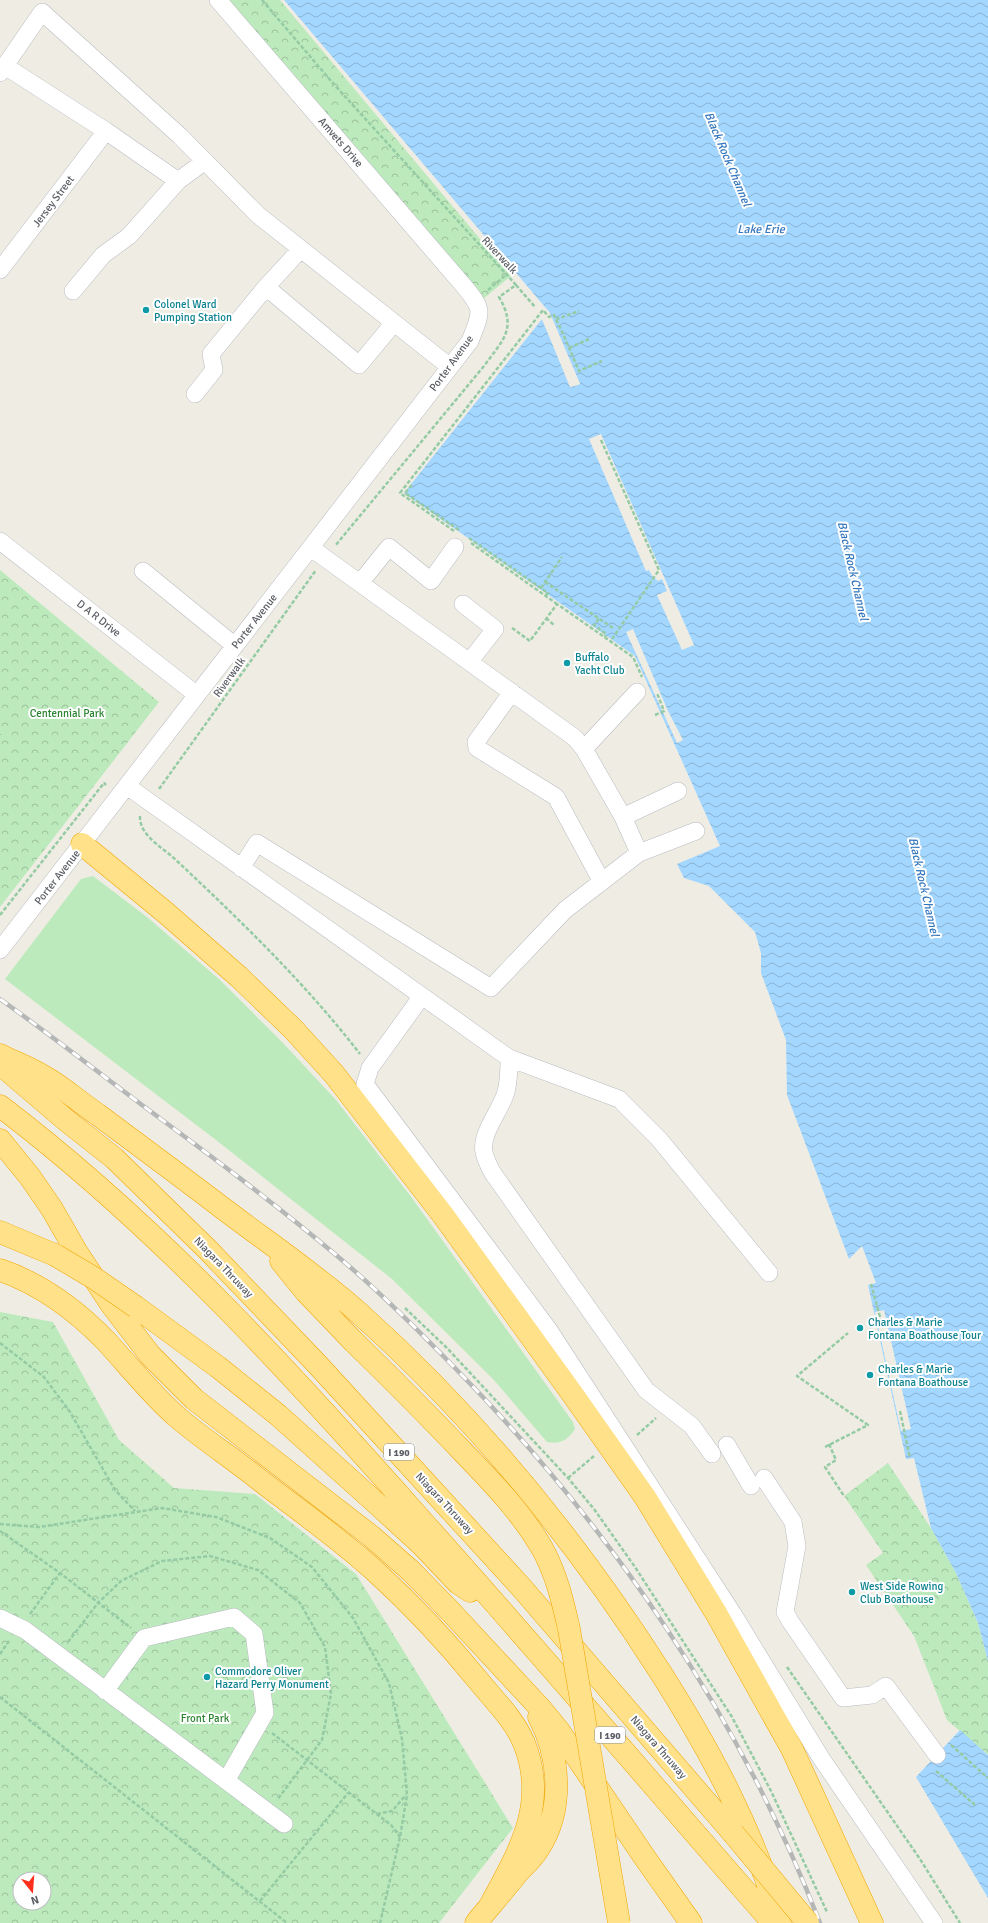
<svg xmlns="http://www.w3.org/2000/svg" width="988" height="1923" font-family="Signika,sans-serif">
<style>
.green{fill:#bceabc}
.park{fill:url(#park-crowns);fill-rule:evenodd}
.water{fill:url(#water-waves)}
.pier{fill:#efede3}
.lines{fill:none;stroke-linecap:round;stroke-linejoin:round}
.minor-casing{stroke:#b8bbc0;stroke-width:18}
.highway-casing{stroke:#f2a600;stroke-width:23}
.path{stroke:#95cba4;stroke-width:2.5;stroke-dasharray:4 2;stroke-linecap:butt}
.minor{stroke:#fff;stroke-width:17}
.highway{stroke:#ffe18a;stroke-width:22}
.rail-casing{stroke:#b5b6b6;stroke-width:4.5}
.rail{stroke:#fff;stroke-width:3;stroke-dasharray:9;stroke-linecap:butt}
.highway-bridge-casing{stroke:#f2a600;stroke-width:23;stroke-linecap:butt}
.highway-bridge{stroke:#ffe18a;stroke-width:22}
.culture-dot{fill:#0f9aa8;stroke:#fff;stroke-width:1.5}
.labels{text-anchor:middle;stroke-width:4;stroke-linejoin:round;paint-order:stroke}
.shield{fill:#fff;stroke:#8c8f93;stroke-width:1}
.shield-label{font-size:10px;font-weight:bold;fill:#5b5f65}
.street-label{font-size:11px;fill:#5b5f65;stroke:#fff}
.culture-label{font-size:11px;fill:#0d838f;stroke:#fff;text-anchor:start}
.park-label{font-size:11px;fill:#2b8430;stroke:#fff}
.water-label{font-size:12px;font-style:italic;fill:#3477bd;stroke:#fff}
</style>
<defs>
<pattern id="park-crowns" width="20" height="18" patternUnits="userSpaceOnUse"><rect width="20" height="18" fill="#bceabc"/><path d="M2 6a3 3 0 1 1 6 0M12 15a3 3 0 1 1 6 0" fill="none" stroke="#9cc19c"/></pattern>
<pattern id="water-waves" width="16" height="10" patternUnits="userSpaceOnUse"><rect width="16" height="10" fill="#a3d7ff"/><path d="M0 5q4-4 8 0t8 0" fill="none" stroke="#88b2d2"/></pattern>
</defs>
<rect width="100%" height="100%" fill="#efede3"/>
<path class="green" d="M93,876L147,917L220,980L283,1043L336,1100L412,1198L573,1422L575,1429C567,1441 561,1444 547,1442L493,1379L392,1279L216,1140L5,979L81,879Z"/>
<path class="park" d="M218,0H280L511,276L478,303Z
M0,570L159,702L0,907Z
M0,1312L53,1322L119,1440L174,1488L255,1494L356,1574L513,1828L439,1923H0ZM20,1879H44V1903H20Z
M888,1463L931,1528L956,1573L978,1623L988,1661V1755L947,1720L914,1636L866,1565L883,1553L844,1496Z"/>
<path class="water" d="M284,0H988V1661L978,1623L956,1573L931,1528L914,1458L906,1459L868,1285L876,1283L862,1246L849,1259L787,1095L786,1040L761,973V953L755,932L709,886L684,878L677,864L720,846L635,656L404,493L542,319L570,387L580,384L550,313Z
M960,1730L988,1755V1898L916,1777Z"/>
<path class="pier" d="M548,310L580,384L571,387L542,319L543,318L572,385L577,383L547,312Z
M601,434L694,645L682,650L657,595L667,591L662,579L658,581L652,576L649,570L646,571L589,439Z
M633,629L668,711L683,740L677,743L626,632Z
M884,1310L911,1429L901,1431L875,1312Z"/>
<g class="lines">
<defs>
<path id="minor" d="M5,66L106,131L178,181L205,161
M0,73L42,12L180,136L258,215L450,367
M301,249L266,287L359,365L393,324
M0,270L106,131
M73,291L103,255L129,236L178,181
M195,394L214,370L211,354L266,287
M0,541L197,695
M311,548L575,738L584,749L623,817L639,853L696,831
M143,571L235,646
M360,583L389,547L431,581L455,547
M463,604L495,629L470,661
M512,692L476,742L477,748L556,797L602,882
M584,749L637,692
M127,786L509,1058C509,1069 509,1081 506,1092C501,1110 480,1134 484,1152C485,1158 489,1166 492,1172L646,1390L692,1426L712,1454
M623,817L678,791
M241,868L257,843L491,988L565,910L639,853
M0,950L470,341C482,311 484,310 463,285L218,0
M422,996L370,1068L365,1084L549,1330L733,1614L821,1758L934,1923
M509,1058L619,1099L659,1139L769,1273
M727,1445L751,1486
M764,1478L793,1522L797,1546L785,1612L790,1621L843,1698L872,1695L886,1686L937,1755
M0,1618L25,1630L284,1824
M105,1691L144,1638L234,1617L254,1634L265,1713L226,1781"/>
<path id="highway" d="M82,844L166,913L239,977L293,1029L334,1074L443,1215L571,1392L645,1497L716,1613L792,1749L872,1923
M0,1055C14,1062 30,1068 43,1076C62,1086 79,1102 97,1114C136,1143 174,1171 212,1200C261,1238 313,1272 359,1313C475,1417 575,1539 659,1670C710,1750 754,1831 780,1923
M0,1064L67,1121L114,1158L208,1250L317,1364L521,1587L733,1833
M0,1106C158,1226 292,1374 423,1522C541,1654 656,1789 773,1923
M0,1140L30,1177L52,1209L76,1251L111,1304L150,1355L194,1399L371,1536L411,1571L451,1612L541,1709L559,1731L645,1858L691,1923
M0,1232L55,1255
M281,1261L306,1292L352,1340
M0,1270C41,1284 76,1310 106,1341C129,1366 150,1393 176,1416C201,1438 231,1457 257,1478C297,1509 339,1538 376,1572C412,1605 446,1641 477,1679C493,1699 514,1719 524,1743C549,1805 518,1853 490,1906
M136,1307L218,1367L278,1415L375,1502L422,1545L458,1583L470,1591
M476,1923C490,1906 505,1889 519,1871C526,1864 534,1857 539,1848C564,1809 560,1757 539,1717"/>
</defs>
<use href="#minor" class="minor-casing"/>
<use href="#highway" class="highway-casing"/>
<path class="path" d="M262,0L331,81L516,285L499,297C518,329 502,341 484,366L335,546
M516,285L535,307
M488,290L507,274
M558,320L557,319L579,311
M564,336L579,371L602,361
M569,348L589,339
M601,440L659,570L610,642
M412,485L405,493L459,530
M454,531L400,493L543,310L549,317L554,315L565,338
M469,538L548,593L546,595
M471,543L557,604
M545,582L613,628
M541,588L562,557
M546,618L554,625
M599,619L594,625L606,634L605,637
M512,628L530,641L557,604L633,657L642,677
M655,715L664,711L657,693
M0,735V734
M159,789L316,570
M140,816C139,836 164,848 177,861C241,921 306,984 360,1054
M0,915L104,783L106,785
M871,1284L883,1328
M405,1308L447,1348L568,1478L594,1509L635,1567L732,1717L771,1791L827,1912
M0,1343L44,1377L70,1412L115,1490L135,1511
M900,1411L910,1458
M637,1435L656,1418
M829,1444L836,1460L825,1467L844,1496
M825,1447L868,1425L797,1376L848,1333
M568,1478L594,1456
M0,1524L39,1527L162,1508L216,1517L270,1538L312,1567L353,1618L389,1683L402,1739L407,1795L400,1837L380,1923
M0,1531L60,1573L131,1628
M30,1614L60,1573
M68,1642L98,1603L121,1581L162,1561L210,1556L258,1570L300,1603L325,1647L331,1694L322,1740L277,1800
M0,1654L9,1641
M787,1667L920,1859L960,1923
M0,1697L287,1923
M272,1733L391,1825L400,1837
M951,1745L988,1778
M936,1771L975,1805
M377,1814L392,1811L406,1795
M260,1901L348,1793"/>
<use href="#minor" class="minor"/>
<use href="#highway" class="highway"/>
<defs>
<path id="rail" d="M0,999C48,1033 94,1069 142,1105C207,1153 273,1202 336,1255C378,1290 417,1329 455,1368C610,1526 740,1716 820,1923"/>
</defs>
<use href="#rail" class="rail-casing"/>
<use href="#rail" class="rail"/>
<defs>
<path id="highway-bridge" d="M55,1255L94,1278L136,1307
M352,1340C390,1377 427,1414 463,1452C492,1482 521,1512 542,1548C556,1573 563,1602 569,1629L619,1923
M733,1833L808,1923"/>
</defs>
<use href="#highway-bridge" class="highway-bridge-casing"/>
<use href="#highway-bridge" class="highway-bridge"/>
</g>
<g class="culture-dot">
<circle cx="146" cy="310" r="4"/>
<circle cx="567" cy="663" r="4"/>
<circle cx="860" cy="1328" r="4"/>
<circle cx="870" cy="1375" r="4"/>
<circle cx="852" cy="1592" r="4"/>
<circle cx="207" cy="1677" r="4"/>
</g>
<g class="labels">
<g class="shield">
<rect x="384" y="1444" width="30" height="16" rx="3"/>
<rect x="595" y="1727" width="30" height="16" rx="3"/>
</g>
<g class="shield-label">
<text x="399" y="1456">I 190</text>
<text x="610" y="1739">I 190</text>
</g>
<g class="street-label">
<text transform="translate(341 142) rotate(49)" y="4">Amvets Drive</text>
<text transform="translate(53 201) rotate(-53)" y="4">Jersey Street</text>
<text transform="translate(500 255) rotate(47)" y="4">Riverwalk</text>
<text transform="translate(451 363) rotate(-54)" y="4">Porter Avenue</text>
<text transform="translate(99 618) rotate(38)" y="4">D A R Drive</text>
<text transform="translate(254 621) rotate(-52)" y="4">Porter Avenue</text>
<text transform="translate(229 677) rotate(-54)" y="4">Riverwalk</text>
<text transform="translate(57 877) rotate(-52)" y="4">Porter Avenue</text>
<text transform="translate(224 1267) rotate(46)" y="4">Niagara Thruway</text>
<text transform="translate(445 1503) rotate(47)" y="4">Niagara Thruway</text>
<text transform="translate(659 1747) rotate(49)" y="4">Niagara Thruway</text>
</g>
<g class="culture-label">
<text x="154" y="308">Colonel Ward<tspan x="154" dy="13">Pumping Station</tspan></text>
<text x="575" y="661">Buffalo<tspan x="575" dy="13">Yacht Club</tspan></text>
<text x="868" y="1326">Charles &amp; Marie<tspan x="868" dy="13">Fontana Boathouse Tour</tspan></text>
<text x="878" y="1373">Charles &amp; Marie<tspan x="878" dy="13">Fontana Boathouse</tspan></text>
<text x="860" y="1590">West Side Rowing<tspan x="860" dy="13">Club Boathouse</tspan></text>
<text x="215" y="1675">Commodore Oliver<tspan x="215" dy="13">Hazard Perry Monument</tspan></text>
</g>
<g class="park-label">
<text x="67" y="717">Centennial Park</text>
<text x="205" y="1722">Front Park</text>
</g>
<g class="water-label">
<text transform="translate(728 159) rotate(67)" y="4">Black Rock Channel</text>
<text x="761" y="233">Lake Erie</text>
<text transform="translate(853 571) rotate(77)" y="4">Black Rock Channel</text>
<text transform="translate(924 887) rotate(77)" y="4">Black Rock Channel</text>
</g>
</g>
<g transform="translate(32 1891) rotate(163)"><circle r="19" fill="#ffffff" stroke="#bdbfc1"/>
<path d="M0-3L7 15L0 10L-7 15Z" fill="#fc2e1c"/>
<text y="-6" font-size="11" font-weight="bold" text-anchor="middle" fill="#5b5f65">N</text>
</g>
</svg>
